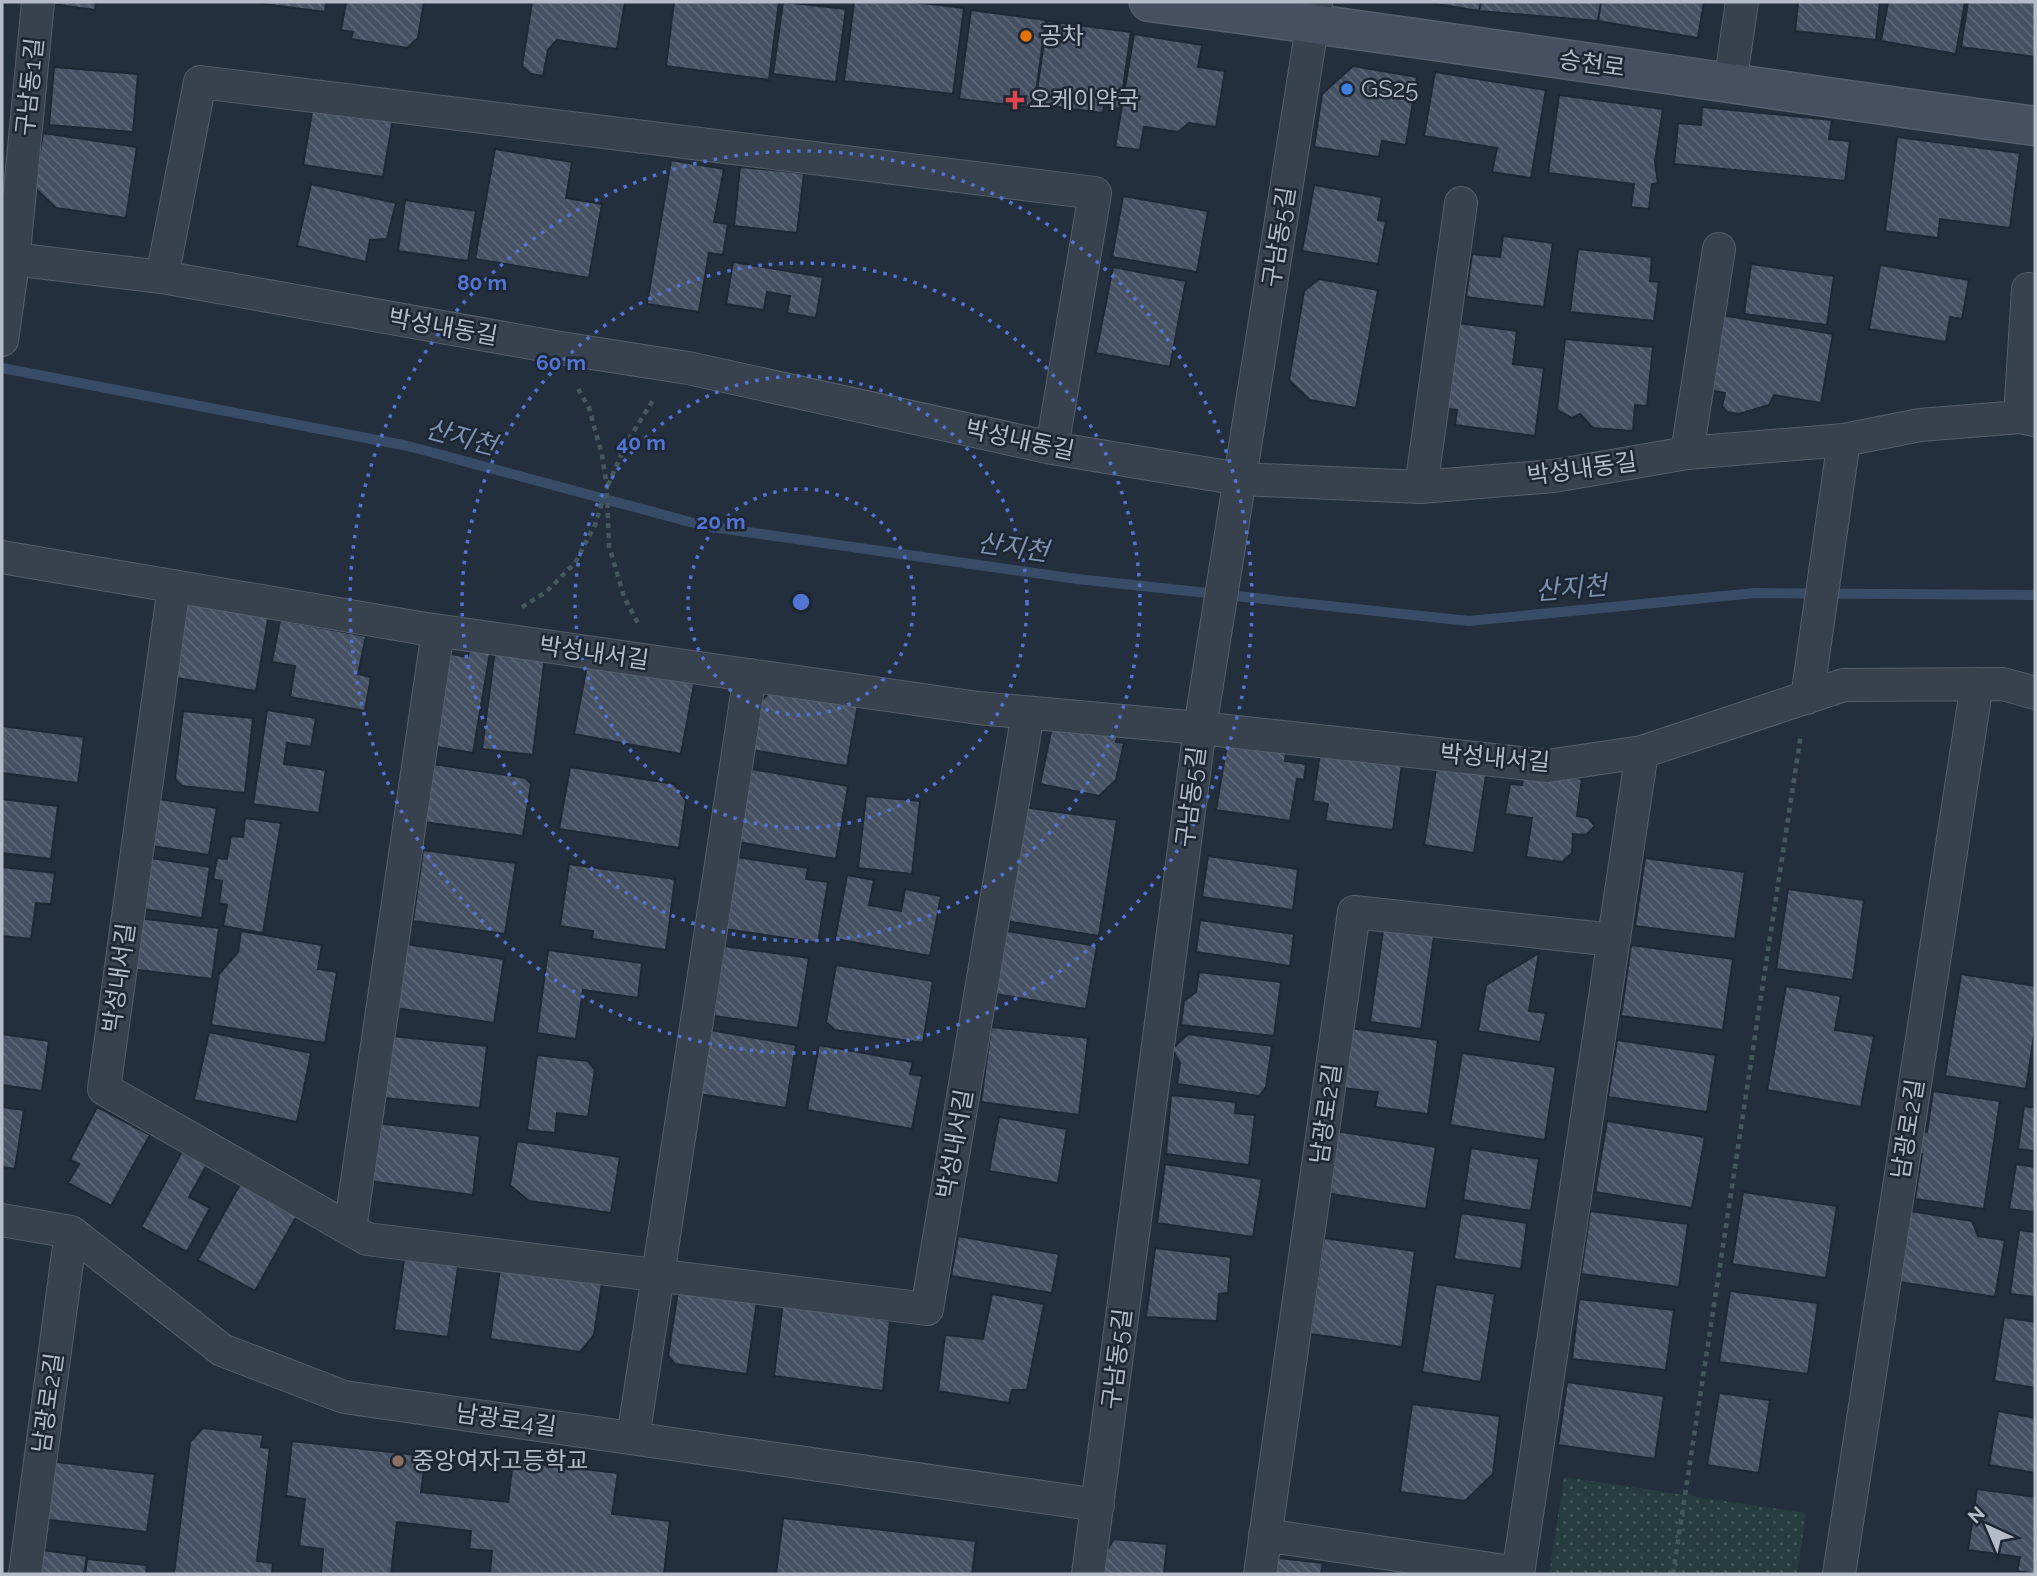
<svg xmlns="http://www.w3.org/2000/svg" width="2037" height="1576" font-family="Raleway,'Noto Sans KR',sans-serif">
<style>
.park{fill:url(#park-dots)}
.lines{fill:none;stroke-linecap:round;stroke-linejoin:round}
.stream{stroke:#394c67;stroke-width:10}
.building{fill:url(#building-back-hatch);stroke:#1f2835;stroke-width:2}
.minor-casing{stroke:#565f6c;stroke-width:34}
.secondary-casing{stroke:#565f6c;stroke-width:41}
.path{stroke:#44595c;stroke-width:4.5;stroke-dasharray:5 5;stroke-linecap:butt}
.minor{stroke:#38414e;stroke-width:32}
.secondary{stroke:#465061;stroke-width:38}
.ring{fill:none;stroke:#5274d3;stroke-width:3.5;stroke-dasharray:3.5 7}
.food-dot{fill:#e8710a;stroke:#1d2633;stroke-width:2.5}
.shop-dot{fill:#3f7fe0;stroke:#1d2633;stroke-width:2.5}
.health-dot{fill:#e0444e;stroke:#1d2633;stroke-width:2.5}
.education-dot{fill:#8d6e63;stroke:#1d2633;stroke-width:2.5}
.labels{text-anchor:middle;stroke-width:5;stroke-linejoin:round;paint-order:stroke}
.poi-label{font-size:24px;fill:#b4bcc9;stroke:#1d2633;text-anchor:start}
.street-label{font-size:24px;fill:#b4bcc9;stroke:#1d2633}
.water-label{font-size:26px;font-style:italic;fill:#7c92b1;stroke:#1d2633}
.centre{fill:#5274d3;stroke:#1d2633;stroke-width:3.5}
.ring-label{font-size:21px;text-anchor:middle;font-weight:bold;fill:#5274d3;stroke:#1d2633;stroke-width:5;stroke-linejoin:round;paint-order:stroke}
</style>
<defs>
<pattern id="park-dots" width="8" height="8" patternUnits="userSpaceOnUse" patternTransform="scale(1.75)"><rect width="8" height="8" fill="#263c3f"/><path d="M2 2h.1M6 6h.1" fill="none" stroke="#435659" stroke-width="1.8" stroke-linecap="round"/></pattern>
<pattern id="building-back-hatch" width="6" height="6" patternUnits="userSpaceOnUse" patternTransform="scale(1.75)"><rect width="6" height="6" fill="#455162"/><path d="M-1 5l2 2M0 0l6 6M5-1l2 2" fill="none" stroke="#5d6877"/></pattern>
</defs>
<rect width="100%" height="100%" fill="#242f3e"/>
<path class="park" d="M1564,1477L1806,1513L1797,1574H1549Z"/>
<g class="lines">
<path class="stream" d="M2,368L408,446L705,526L1077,579L1469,621L1755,593L2035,595"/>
</g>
<path class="building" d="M53,2H96L95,10L52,4Z
M248,2H326L325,12Z
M346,2H424L418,38L407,48L351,39L353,32L341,30Z
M532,2H625L617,49L557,40L548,50L543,76L531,74L522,66Z
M674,2H779L769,80L666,66Z
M783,2L846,9L836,82L773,74Z
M854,2H913L964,8L953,94L844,81Z
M1424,2H1481L1479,11Z
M1481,2H1601L1598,21L1479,11Z
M1601,2H1704L1698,38L1598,21Z
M1798,2H1880L1876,40L1795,31Z
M1888,2H1965L1956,54L1881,41Z
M1968,2H2035V57L1961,47Z
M971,10L1046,20L1035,99L1027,107L959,99Z
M1047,21L1131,32L1120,109L1104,106L1103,113L1035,104Z
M1134,34L1202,45L1198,67L1225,71L1216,127L1189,123L1178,132L1144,127L1140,150L1115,147Z
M1353,66L1417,77L1406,145L1382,141L1379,157L1314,147L1322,94Z
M54,67L138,74L133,132L49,125Z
M1435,72L1546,90L1531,178L1492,172L1497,148L1424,136Z
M1559,95L1663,109L1655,162L1658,183L1652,184L1649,209L1631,207L1634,184L1548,173Z
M313,106L393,119L383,177L303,165Z
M1702,107L1832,120L1829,139L1850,141L1845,181L1674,164L1678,123L1701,125Z
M43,133L137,147L126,218L56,208L34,187Z
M1897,137L2020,153L2010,228L1940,219L1938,238L1885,231Z
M495,149L572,162L566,198L602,204L589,278L475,259Z
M671,160L724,169L714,222L728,224L723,255L709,253L699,312L647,304Z
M740,167L804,173L797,233L734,226Z
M311,184L396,203L387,239L370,240L366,262L297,246Z
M1314,185L1382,197L1378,220L1386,221L1378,264L1302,251Z
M1123,196L1208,211L1197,272L1112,257Z
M405,200L476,211L468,261L398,251Z
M1503,236L1553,243L1544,307L1466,297L1472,254L1500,257Z
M1578,249L1652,257L1650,281L1659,282L1654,321L1570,312Z
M733,262L823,277L816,318L787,313L790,296L767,292L764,310L726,304Z
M1751,264L1834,276L1827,325L1744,314Z
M1880,265L1969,280L1962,319L1950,317L1946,342L1869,329Z
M1113,267L1186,281L1170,367L1096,353Z
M1319,279L1378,290L1356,408L1310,400L1289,380L1304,291Z
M1722,315L1833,334L1821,403L1774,395L1769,405L1739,414L1727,412L1722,406L1725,393L1708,390Z
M1451,322L1517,331L1513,364L1544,368L1535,436L1455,425L1457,410L1439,408Z
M1565,339L1653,347L1647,406L1635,405L1633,431L1593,428L1580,414L1572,418L1557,410Z
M183,600L269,614L256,691L164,676Z
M280,620L366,636L358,674L371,677L365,711L290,697L295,666L272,662Z
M470,643L491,647L473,753L425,745L441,652L468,657Z
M495,650L545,656L533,755L482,749Z
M588,660L690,680L694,685L681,754L574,734Z
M774,688L858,705L847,766L752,750L760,702Z
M267,710L316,718L311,747L287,743L284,764L326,770L319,813L253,804Z
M183,711L253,718L245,793L182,786L175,779Z
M1054,718L1121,724L1116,742L1124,743L1116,780L1099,796L1040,784Z
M2,726L84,737L78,783L2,773Z
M1240,736L1288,743L1285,761L1306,764L1304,780L1297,779L1290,821L1216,810L1226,750Z
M1321,746L1403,757L1393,830L1325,821L1328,804L1313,801Z
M1437,762L1487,769L1474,853L1424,845Z
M426,763L526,778L531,784L523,836L417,821Z
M570,767L674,784L686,801L679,848L559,829Z
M752,769L848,786L836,859L738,842Z
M1524,771L1582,779L1577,816L1588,818L1595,826L1586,835L1573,834L1572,853L1562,862L1526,857L1532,818L1505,814L1510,784L1522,785Z
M866,796L920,801L912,874L858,868Z
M152,798L217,808L209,855L145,845Z
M2,799L58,806L51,859L2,853Z
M1023,807L1117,820L1099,936L1006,921Z
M245,818L281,823L263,933L223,926L227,905L219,903L222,881L213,879L217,858L227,859L231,836L243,837Z
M423,850L516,863L505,934L413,921Z
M1208,856L1298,869L1293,910L1202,897Z
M144,857L210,867L202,918L136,908Z
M736,857L808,868L806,879L828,882L818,943L725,929Z
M1645,858L1745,872L1735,939L1635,926Z
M569,864L675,879L666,950L592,939L593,931L560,926Z
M2,867L55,873L51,904L36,903L31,939L2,936Z
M847,875L874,880L869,905L901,911L905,889L941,896L930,956L835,939Z
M1788,889L1864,900L1853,980L1776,969Z
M131,917L219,928L212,979L130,969Z
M1200,920L1294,934L1290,966L1196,952Z
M1384,923L1435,929L1421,1029L1370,1022Z
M1001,930L1097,946L1086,1009L989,993Z
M241,931L322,945L318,969L337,972L325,1043L211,1025L219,974L238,952Z
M399,943L504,959L494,1023L389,1007Z
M1631,945L1733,959L1723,1030L1621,1016Z
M724,946L809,958L798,1028L714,1016Z
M548,950L642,963L638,998L583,990L576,1039L537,1033Z
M1539,953L1529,1011L1546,1013L1540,1042L1478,1031L1486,985Z
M836,965L933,981L923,1043L835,1030L826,1022Z
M1199,972L1281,982L1274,1036L1181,1025L1184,1001L1196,992Z
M1961,974L2035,986V1028L2026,1089L1945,1076Z
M1786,986L1841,996L1835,1030L1874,1036L1861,1107L1767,1090Z
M991,1027L1088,1038L1079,1115L981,1102Z
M1350,1028L1438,1040L1428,1114L1375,1107L1378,1092L1343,1088Z
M710,1030L796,1045L786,1108L699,1094Z
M209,1032L311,1053L297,1122L194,1100Z
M2,1034L49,1041L42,1091L2,1085Z
M1188,1034L1272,1046L1266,1087L1259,1096L1177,1084L1180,1063L1172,1049Z
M382,1035L487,1046L480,1108L375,1097Z
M1617,1040L1716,1055L1707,1112L1608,1097Z
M819,1045L913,1062L910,1074L922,1076L912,1129L807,1110Z
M1462,1053L1556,1067L1545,1140L1450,1125Z
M537,1055L588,1061L595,1070L588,1117L557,1113L555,1133L527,1130Z
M1933,1091L2000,1101L1984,1209L1915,1199L1922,1154L1913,1152L1917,1130L1927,1132Z
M1171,1095L1236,1102L1235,1113L1255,1115L1249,1165L1166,1154Z
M2024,1106L2035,1108V1151L2018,1149Z
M2,1107L24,1110L15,1169L2,1167Z
M97,1107L150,1135L111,1206L68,1183L79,1164L70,1160Z
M999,1117L1067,1129L1058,1183L989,1171Z
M1607,1121L1705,1137L1692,1208L1595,1192Z
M377,1123L480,1136L473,1195L369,1181Z
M1336,1131L1436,1147L1426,1209L1325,1193Z
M517,1141L620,1157L611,1213L529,1201L510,1185Z
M185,1146L210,1159L189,1197L210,1208L187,1252L141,1227Z
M1471,1148L1539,1159L1531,1211L1463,1200Z
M1165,1164L1262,1179L1253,1237L1157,1223Z
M2016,1164L2035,1167V1212L2009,1209Z
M243,1179L300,1210L255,1291L198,1260Z
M1743,1192L1837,1206L1826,1278L1732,1264Z
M1590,1211L1688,1224L1679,1287L1581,1274Z
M1910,1211L1972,1221L1978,1236L2005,1240L1995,1297L1899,1282Z
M1461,1213L1527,1223L1521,1269L1454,1259Z
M2019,1230L2035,1232V1297L2010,1294Z
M958,1236L1059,1254L1052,1293L951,1276Z
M1324,1238L1415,1251L1402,1347L1310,1334Z
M1155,1248L1231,1257L1228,1293L1219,1294L1217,1321L1146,1317Z
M405,1253L459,1260L448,1337L394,1330Z
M501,1262L603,1277L594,1335L580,1352L490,1339Z
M679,1284L758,1294L747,1374L675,1364L668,1356Z
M1436,1284L1495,1294L1481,1382L1422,1372Z
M1730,1291L1818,1303L1808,1374L1719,1362Z
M992,1294L1044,1304L1027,1390H1012L1009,1403L938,1391L945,1335L983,1339Z
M1579,1299L1674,1310L1666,1370L1572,1359Z
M783,1301L890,1321L883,1391L774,1376Z
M2004,1317L2035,1322V1388L1994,1381Z
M1567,1382L1664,1396L1655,1459L1558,1445Z
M1719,1393L1770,1400L1759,1473L1707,1465Z
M1412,1404L1500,1416L1493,1474L1465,1501L1400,1492Z
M1998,1411L2035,1418V1473L1989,1465Z
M203,1428L263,1435L261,1447L270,1448L257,1561L273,1563L272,1574H174L190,1442Z
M292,1441L426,1456L421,1492L508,1502L513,1461L618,1473L612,1514L670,1521L664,1574L490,1573L492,1551L469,1549L471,1531L397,1522L391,1574H321L323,1549L299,1546L305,1499L286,1496Z
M49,1461L155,1474L147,1532L42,1519Z
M1977,1489L2035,1497V1574L2017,1571L2020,1557L1968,1550Z
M783,1518L976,1541L972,1574H776Z
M1114,1539L1167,1544L1164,1574H1102L1105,1553Z
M34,1549L87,1556L84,1574H31Z
M1269,1557L1323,1563L1321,1574H1267Z
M87,1559L147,1565L146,1574H85Z"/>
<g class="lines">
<defs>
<path id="minor" d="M1730,84L1742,2
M2,256L13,259L162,277L554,347L688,368L1052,448L1240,479L1421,487L1554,476L1687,453L1844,440L1920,425L2020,417L2035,420
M162,277L200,82L1095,193L1052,448
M2,340L13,263L38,2
M2020,417L2028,289
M1687,453L1719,249
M1421,487L1461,203
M2,557L420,628L978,708L1200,728L1547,766L1642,752L1844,685L2003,684L2035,693
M174,586L104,1089L367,1239L927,1309L1028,713
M1807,698L1844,440
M2,1220L71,1232L222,1350L344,1397L1098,1505
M350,1229L438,631
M633,1438L750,675
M1265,1535L1518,1573
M25,1574L71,1232
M1088,1574L1200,728L1316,2
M1260,1574L1354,912L1614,940
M1518,1574L1642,752
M1839,1574L1977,684"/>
<path id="secondary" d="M1149,2C1445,40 1740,86 2035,126"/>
</defs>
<use href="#minor" class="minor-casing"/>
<use href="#secondary" class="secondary-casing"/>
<path class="path" d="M608,485L627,442L655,397
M607,493L609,546L624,597L639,625
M522,607L546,592L575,563L595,525L607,487L602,455L589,408L577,387
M1673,1574L1801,734"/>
<use href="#minor" class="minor"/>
<use href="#secondary" class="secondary"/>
</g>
<g class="ring">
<circle cx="801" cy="602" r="113"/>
<circle cx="801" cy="602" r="226"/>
<circle cx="801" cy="602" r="339"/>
<circle cx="801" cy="602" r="451"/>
</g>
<circle class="food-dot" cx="1026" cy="36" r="7"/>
<circle class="shop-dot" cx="1347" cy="89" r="7"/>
<path class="health-dot" d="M1011.5 89.5h7v7h7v7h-7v7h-7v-7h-7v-7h7z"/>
<circle class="education-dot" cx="398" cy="1461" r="7"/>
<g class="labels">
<g class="poi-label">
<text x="1040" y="44">공차</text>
<text x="1361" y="97">GS25</text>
<text x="1029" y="108">오케이약국</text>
<text x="412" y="1469">중앙여자고등학교</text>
</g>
<g class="street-label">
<text transform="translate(1592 64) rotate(8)" y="8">승천로</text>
<text transform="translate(30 87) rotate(-84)" y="8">구남동1길</text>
<text transform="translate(1279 237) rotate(-81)" y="8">구남동5길</text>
<text transform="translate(443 327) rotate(10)" y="8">박성내동길</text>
<text transform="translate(1020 440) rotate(12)" y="8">박성내동길</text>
<text transform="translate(1582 469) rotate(-8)" y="8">박성내동길</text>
<text transform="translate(594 653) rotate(8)" y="8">박성내서길</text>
<text transform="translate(1495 758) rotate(5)" y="8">박성내서길</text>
<text transform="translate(1191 797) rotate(-83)" y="8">구남동5길</text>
<text transform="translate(119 978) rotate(-82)" y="8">박성내서길</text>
<text transform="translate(1326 1114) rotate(-82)" y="8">남광로2길</text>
<text transform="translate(1908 1129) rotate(-81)" y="8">남광로2길</text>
<text transform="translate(955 1144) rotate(-80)" y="8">박성내서길</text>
<text transform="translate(1117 1359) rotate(-83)" y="8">구남동5길</text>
<text transform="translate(48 1403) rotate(-82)" y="8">남광로2길</text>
<text transform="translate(506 1420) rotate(8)" y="8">남광로4길</text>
</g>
<g class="water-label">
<text transform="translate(461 437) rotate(15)" y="9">산지천</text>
<text transform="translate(1013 547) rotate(8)" y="9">산지천</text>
<text transform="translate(1571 588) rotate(-5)" y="9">산지천</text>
</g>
</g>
<circle cx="801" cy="602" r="10" class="centre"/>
<g class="ring-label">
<text x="482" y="290">80 m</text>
<text x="561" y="370">60 m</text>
<text x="641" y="450">40 m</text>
<text x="721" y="529">20 m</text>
</g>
<rect width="2037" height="1576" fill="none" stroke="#b4bcc9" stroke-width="7"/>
<g transform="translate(1988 1527) rotate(316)" stroke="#1d2633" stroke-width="5" paint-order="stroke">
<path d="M0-5L12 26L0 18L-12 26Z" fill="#b4bcc9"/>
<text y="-10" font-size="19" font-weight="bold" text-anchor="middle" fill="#b4bcc9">N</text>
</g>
</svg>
